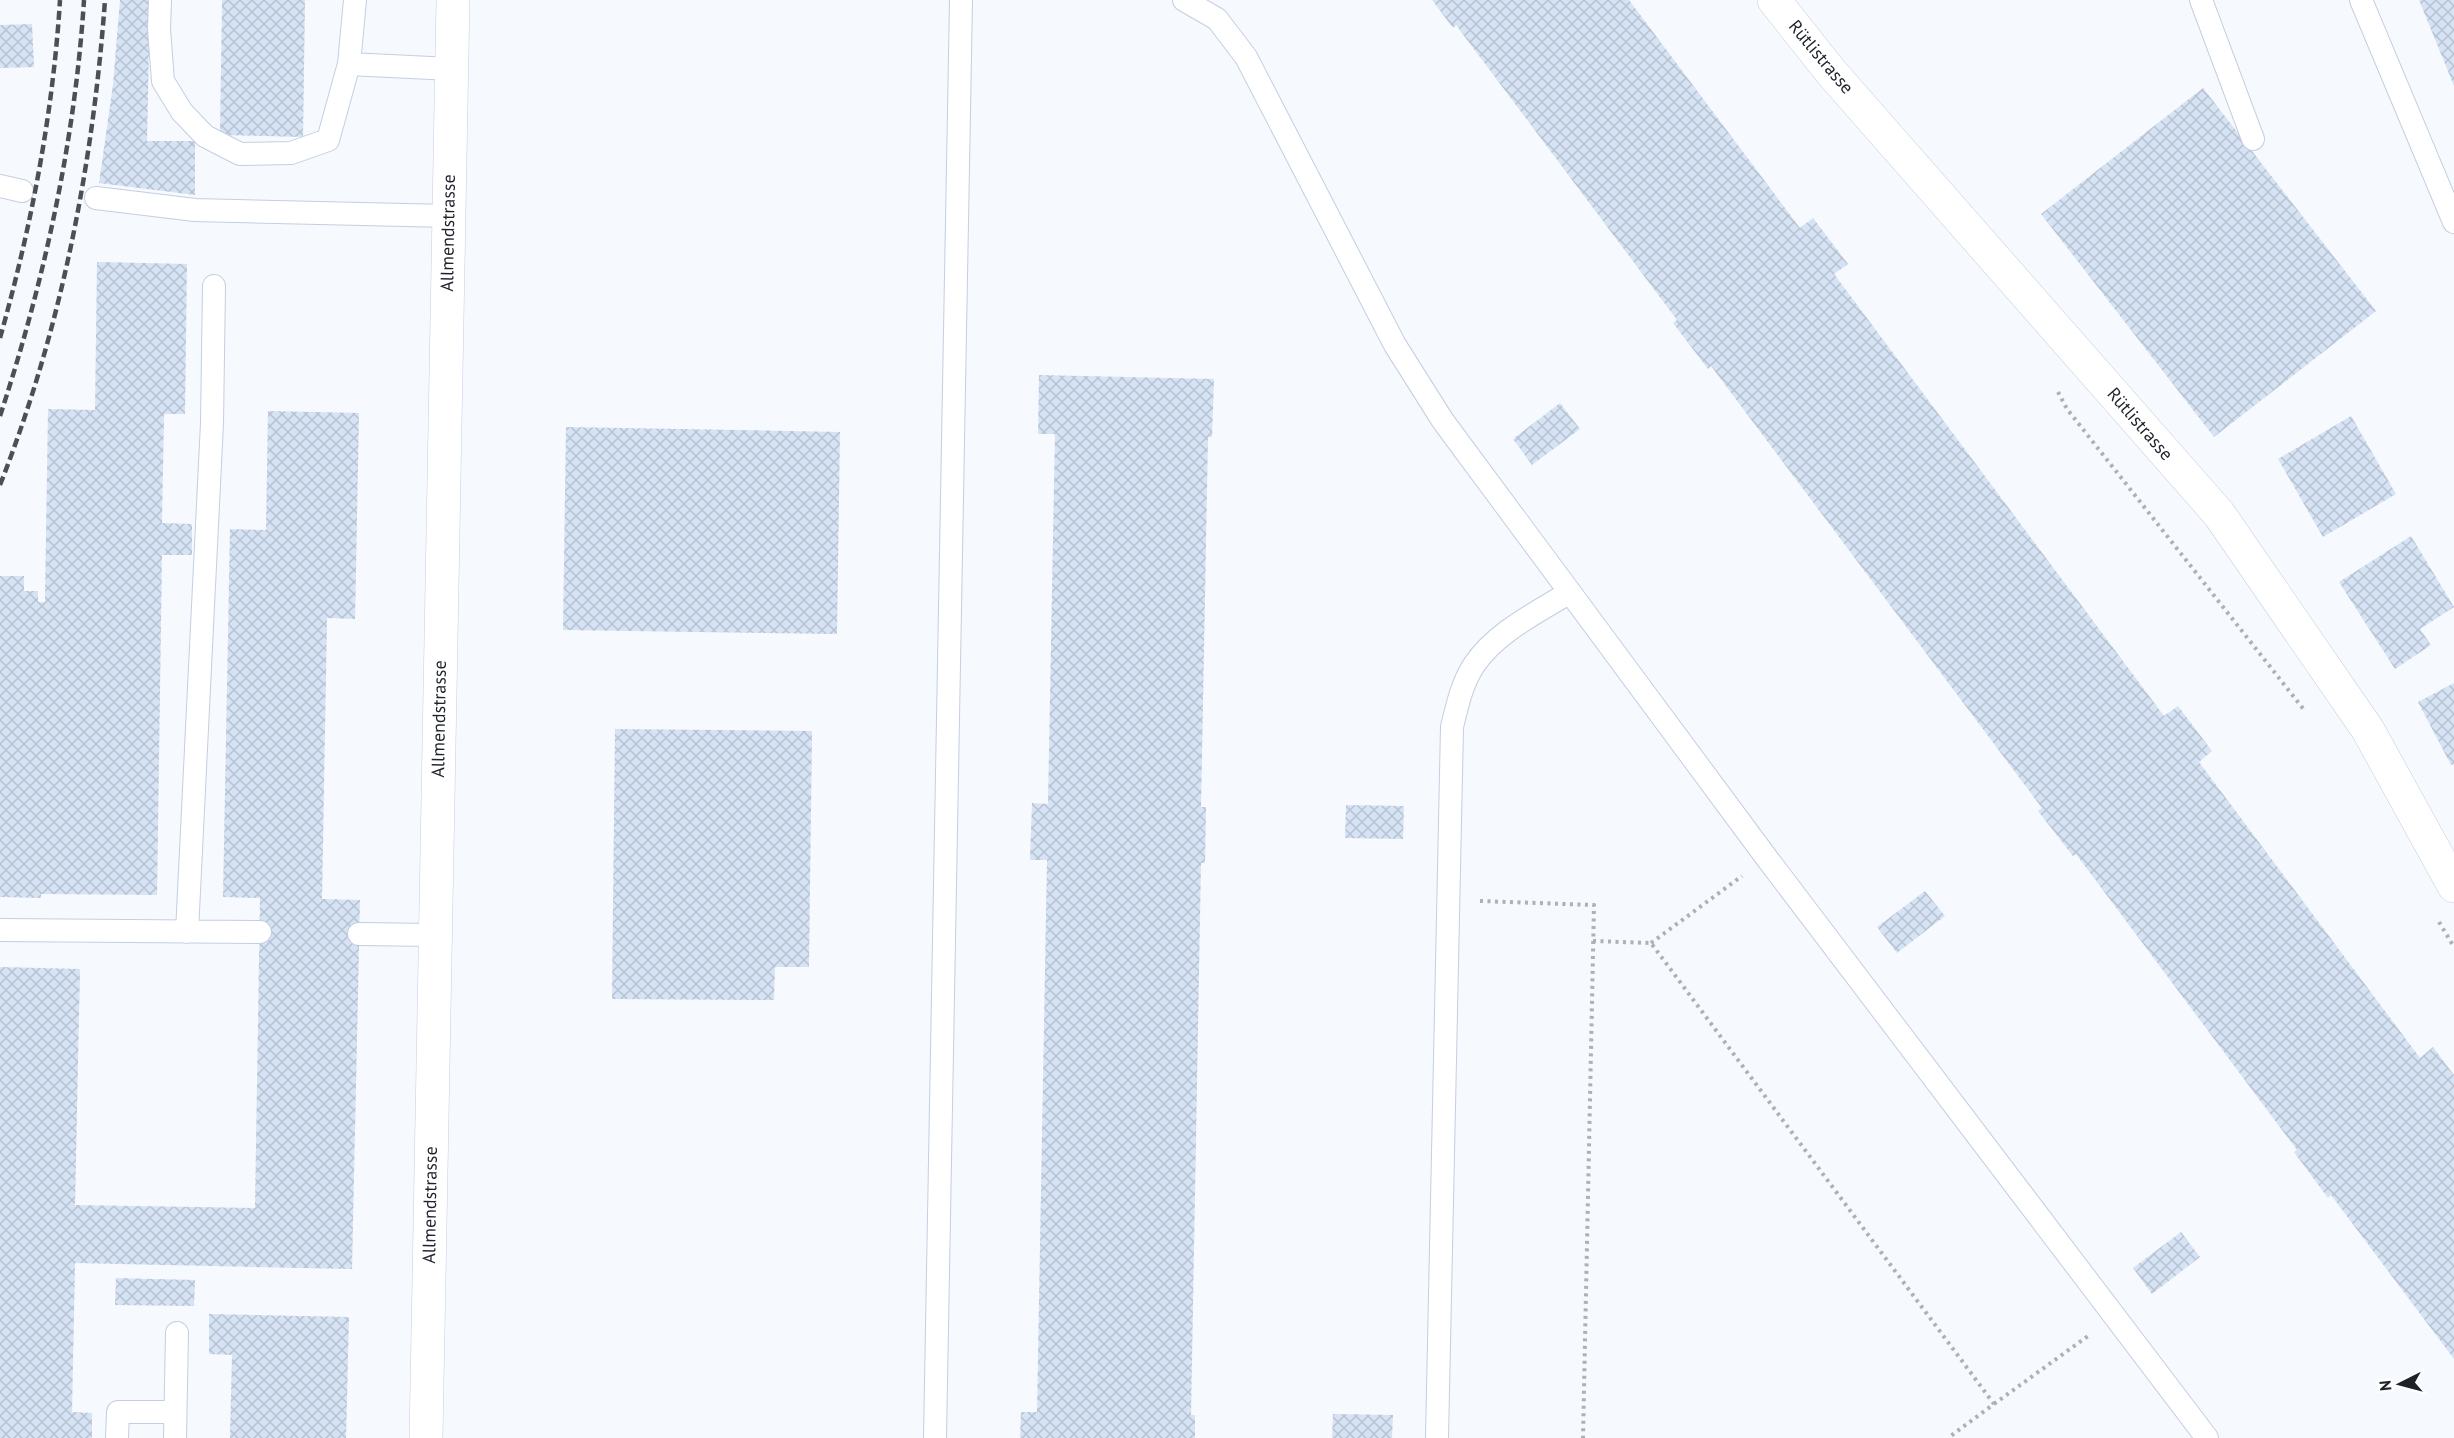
<svg xmlns="http://www.w3.org/2000/svg" width="2454" height="1438" font-family="'PT Sans',sans-serif">
<style>
.building{fill:url(#building-cross-hatch)}
.lines{fill:none;stroke-linecap:round;stroke-linejoin:round}
.service-casing{stroke:#c3cfe1;stroke-width:24}
.minor-casing{stroke:#c3cfe1;stroke-width:34}
.secondary-casing{stroke:#c3cfe1;stroke-width:34}
.path{stroke:#adb1b6;stroke-width:4;stroke-dasharray:3 4.5;stroke-linecap:butt}
.service{stroke:#fff;stroke-width:22}
.minor{stroke:#fff;stroke-width:33}
.secondary{stroke:#fff;stroke-width:33}
.rail{stroke:#4c5056;stroke-width:4.5;stroke-dasharray:9 4.5;stroke-linecap:butt}
.labels{text-anchor:middle;stroke-width:4.5;stroke-linejoin:round;paint-order:stroke}
.street-label{font-size:18px;fill:#1e2229;stroke:#fff}
</style>
<defs>
<pattern id="building-cross-hatch" width="8" height="8" patternUnits="userSpaceOnUse" patternTransform="scale(1.5)"><rect width="8" height="8" fill="#d6e3f4"/><path d="M0 0l8 8M0 8l8-8" fill="none" stroke="#b7c2d1"/></pattern>
</defs>
<rect width="100%" height="100%" fill="#f6f9fd"/>
<path class="building" d="M120,0H150L147,141H195V195L99,183L113,85Z
M222,0H305L303,137L220,135Z
M1432,0H1629L1800,228L1813,218L1848,264L1834,274L2164,716L2178,706L2212,751L2199,762L2420,1058L2433,1047L2454,1075V1359L2331,1195L2328,1198L2294,1152L2297,1150L2076,854L2073,856L2038,811L2042,808L1711,366L1708,369L1673,323L1677,320L1456,25L1453,28Z
M2419,0H2454V86Z
M32,24L34,67L0,68V25Z
M2203,88L2376,311L2214,437L2041,214Z
M97,262L187,264L185,414H164L162,523L192,524V555H162L157,895L41,894V898L0,897V576H24V591H38V602H45L48,409L95,410Z
M1039,375L1214,379L1212,437H1208L1201,807H1206L1205,863H1201L1191,1415H1195V1438H1020L1021,1412H1037L1047,860H1030L1032,803L1048,804L1055,434H1038Z
M1560,403L1580,429L1532,465L1513,439Z
M268,411L359,413L355,619L327,618L322,899L360,900L352,1269L75,1263L72,1412L92,1413V1438H0V967L80,969L75,1205L255,1208L260,898L223,897L230,529L266,530Z
M2351,416L2396,494L2323,537L2278,459Z
M566,427L840,432L837,634L563,630Z
M2411,536L2454,607L2420,629L2431,645L2395,669L2339,582Z
M2454,683V764L2451,765L2418,702Z
M615,729L812,731L809,967H775L774,1000L612,999Z
M1346,805L1404,806L1403,839L1345,838Z
M1925,891L1945,916L1897,953L1877,927Z
M2181,1232L2200,1257L2152,1294L2133,1268Z
M116,1278L195,1280L194,1306L115,1305Z
M209,1314L349,1317L346,1438H230L232,1355L209,1354Z
M1333,1414L1393,1415L1392,1438H1332Z"/>
<g class="lines">
<defs>
<path id="service" d="M160,0L159,29L163,81L182,112L205,136L240,154L291,153L328,140L349,64L355,0
M1184,0L1217,19L1246,57L1395,345L1443,421L1766,857L2207,1438
M2201,0L2253,139
M2361,0L2454,222
M349,64L451,69
M0,186L22,191
M96,198L195,210L449,216
M0,930L260,932
M187,932L212,423L214,286
M359,934L435,935
M117,1438L118,1412H175
M175,1438L177,1333
M935,1438L961,0
M1437,1438L1452,727C1457,706 1462,683 1474,665C1496,632 1538,612 1570,592"/>
<path id="minor" d="M1774,0L1831,72L2219,514L2368,730L2454,886"/>
<path id="secondary" d="M426,1438L453,0"/>
</defs>
<use href="#service" class="service-casing"/>
<use href="#minor" class="minor-casing"/>
<use href="#secondary" class="secondary-casing"/>
<path class="path" d="M2058,392L2067,409L2305,711
M1480,901L1594,905L1583,1438
M2439,922L2454,947
M1593,941L1651,943L1994,1404L1948,1438
M1651,943L1742,876
M1994,1404L2088,1336"/>
<use href="#service" class="service"/>
<use href="#minor" class="minor"/>
<use href="#secondary" class="secondary"/>
<path class="rail" d="M0,338C31,228 53,114 60,0
M0,416C44,282 75,141 84,0
M0,485C61,330 93,165 105,0"/>
</g>
<g class="labels">
<g class="street-label">
<text transform="translate(1821 57) rotate(50)" y="6">Rütlistrasse</text>
<text transform="translate(448 233) rotate(-89)" y="6">Allmendstrasse</text>
<text transform="translate(2140 424) rotate(49)" y="6">Rütlistrasse</text>
<text transform="translate(439 719) rotate(-89)" y="6">Allmendstrasse</text>
<text transform="translate(430 1205) rotate(-89)" y="6">Allmendstrasse</text>
</g>
</g>
<g transform="translate(2400 1384) rotate(264)" stroke="#ffffff" stroke-width="4.5" paint-order="stroke">
<path d="M0-4.5L10 22L0 15L-10 22Z" fill="#1e2229"/>
<text y="-9" font-size="16" font-weight="bold" text-anchor="middle" fill="#1e2229">N</text>
</g>
</svg>
